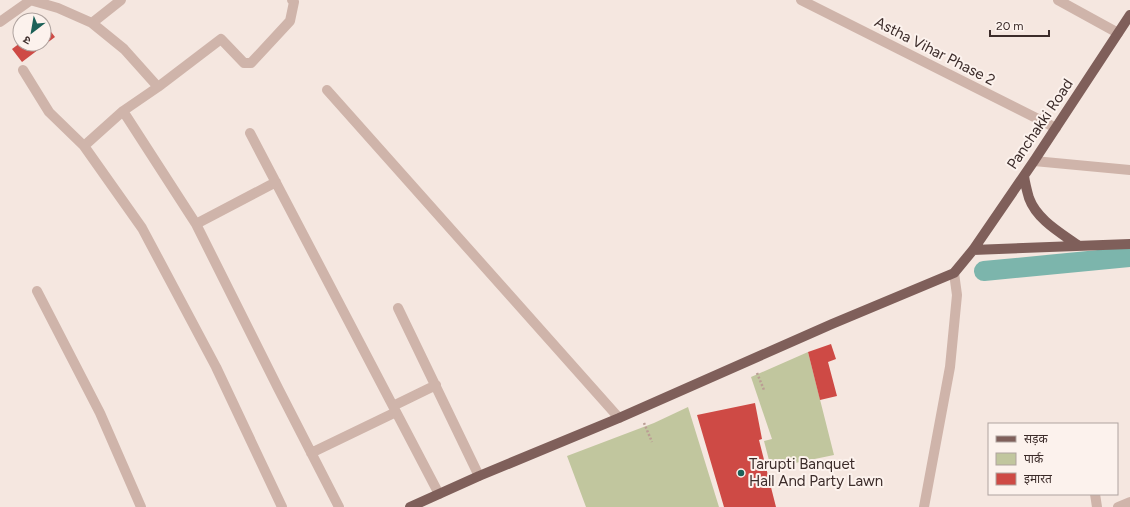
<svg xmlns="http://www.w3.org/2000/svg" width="1130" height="507" font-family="Figtree,'Noto Sans Devanagari',sans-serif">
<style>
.green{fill:#c1c69e}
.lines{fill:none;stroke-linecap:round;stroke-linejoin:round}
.canal{stroke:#7cb5ac;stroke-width:20}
.building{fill:#ce4a45}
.path{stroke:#bb9d94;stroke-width:2.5;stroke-dasharray:2 2;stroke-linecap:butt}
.minor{stroke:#cfb4aa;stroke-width:10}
.major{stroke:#7f5f5a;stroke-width:10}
.poi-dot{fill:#1c6158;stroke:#fcf2ed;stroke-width:1.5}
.labels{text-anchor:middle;stroke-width:4;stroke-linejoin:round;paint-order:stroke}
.street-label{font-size:15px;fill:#3c2c2a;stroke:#fcf2ed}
.poi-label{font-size:15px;fill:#3c2c2a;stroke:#fcf2ed;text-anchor:start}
</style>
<rect width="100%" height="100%" fill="#f5e7e0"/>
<path class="green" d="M808,352L834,455L771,468L764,441L772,439L751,377Z
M688,407L719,507H586L567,456L654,423Z"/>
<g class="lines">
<path class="canal" d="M984,271L1130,257"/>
</g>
<path class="building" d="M45,24L55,37L22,62L12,49L20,43L44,44Z
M831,344L836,359L828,362L837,396L820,400L808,352Z
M755,403L762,439L759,440L776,507H724L697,415Z"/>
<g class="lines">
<path class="path" d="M757,373L764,390
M644,423L652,442"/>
<path class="minor" d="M30,0L58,8L92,23L124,49L158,87L123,111L84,146L142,228L216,367L282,507
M801,0L1056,128
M1058,0L1118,33
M0,22L31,0
M92,23L121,0
M23,70L49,112L84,146
M158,87L221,39L244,63H251L290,21L294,2L292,0
M327,90L619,418
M123,111L196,224L278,388L339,507
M250,133L439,494
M1034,161L1130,170
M196,224L276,182
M37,291L100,413L141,507
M398,308L479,476
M393,406L436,385
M311,453L396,412
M1095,494L1097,507
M924,507L950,367L957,295L954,273
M1118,507L1130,502"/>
<path class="major" d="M1024,176C1025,183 1027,191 1029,198C1037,220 1061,233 1079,246
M973,250L1130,244
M410,507L479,476L619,418L832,324L954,273L973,250L1034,161L1130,15"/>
</g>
<circle class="poi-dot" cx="741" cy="473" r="4"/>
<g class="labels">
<g class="street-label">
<text transform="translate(935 51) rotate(27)" y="5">Astha Vihar Phase 2</text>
<text transform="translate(1040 124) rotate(-56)" y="5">Panchakki Road</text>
</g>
<g class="poi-label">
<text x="749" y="469">Tarupti Banquet<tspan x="749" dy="17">Hall And Party Lawn</tspan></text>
</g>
</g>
<rect x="988" y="423" width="130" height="72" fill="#fcf2ed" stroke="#afa39f"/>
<rect x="996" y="436" width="20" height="6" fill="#7f5f5a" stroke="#afa39f"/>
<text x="1024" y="443" font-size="12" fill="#3c2c2a">सड़क</text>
<rect x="996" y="453" width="20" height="12" fill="#c1c69e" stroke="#afa39f"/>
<text x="1024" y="463" font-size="12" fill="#3c2c2a">पार्क</text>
<rect x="996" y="473" width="20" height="12" fill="#ce4a45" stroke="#afa39f"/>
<text x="1024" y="483" font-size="12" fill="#3c2c2a">इमारत</text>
<g transform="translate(32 32) rotate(211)"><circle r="19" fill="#fcf2ed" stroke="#afa39f"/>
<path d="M0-3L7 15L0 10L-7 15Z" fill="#1c6158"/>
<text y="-6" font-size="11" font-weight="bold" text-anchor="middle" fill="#3c2c2a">उ</text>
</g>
<path d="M990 30v6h59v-6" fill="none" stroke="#3c2c2a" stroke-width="2"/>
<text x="996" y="30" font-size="12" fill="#3c2c2a" stroke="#fcf2ed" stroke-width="3" paint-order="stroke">20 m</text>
</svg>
